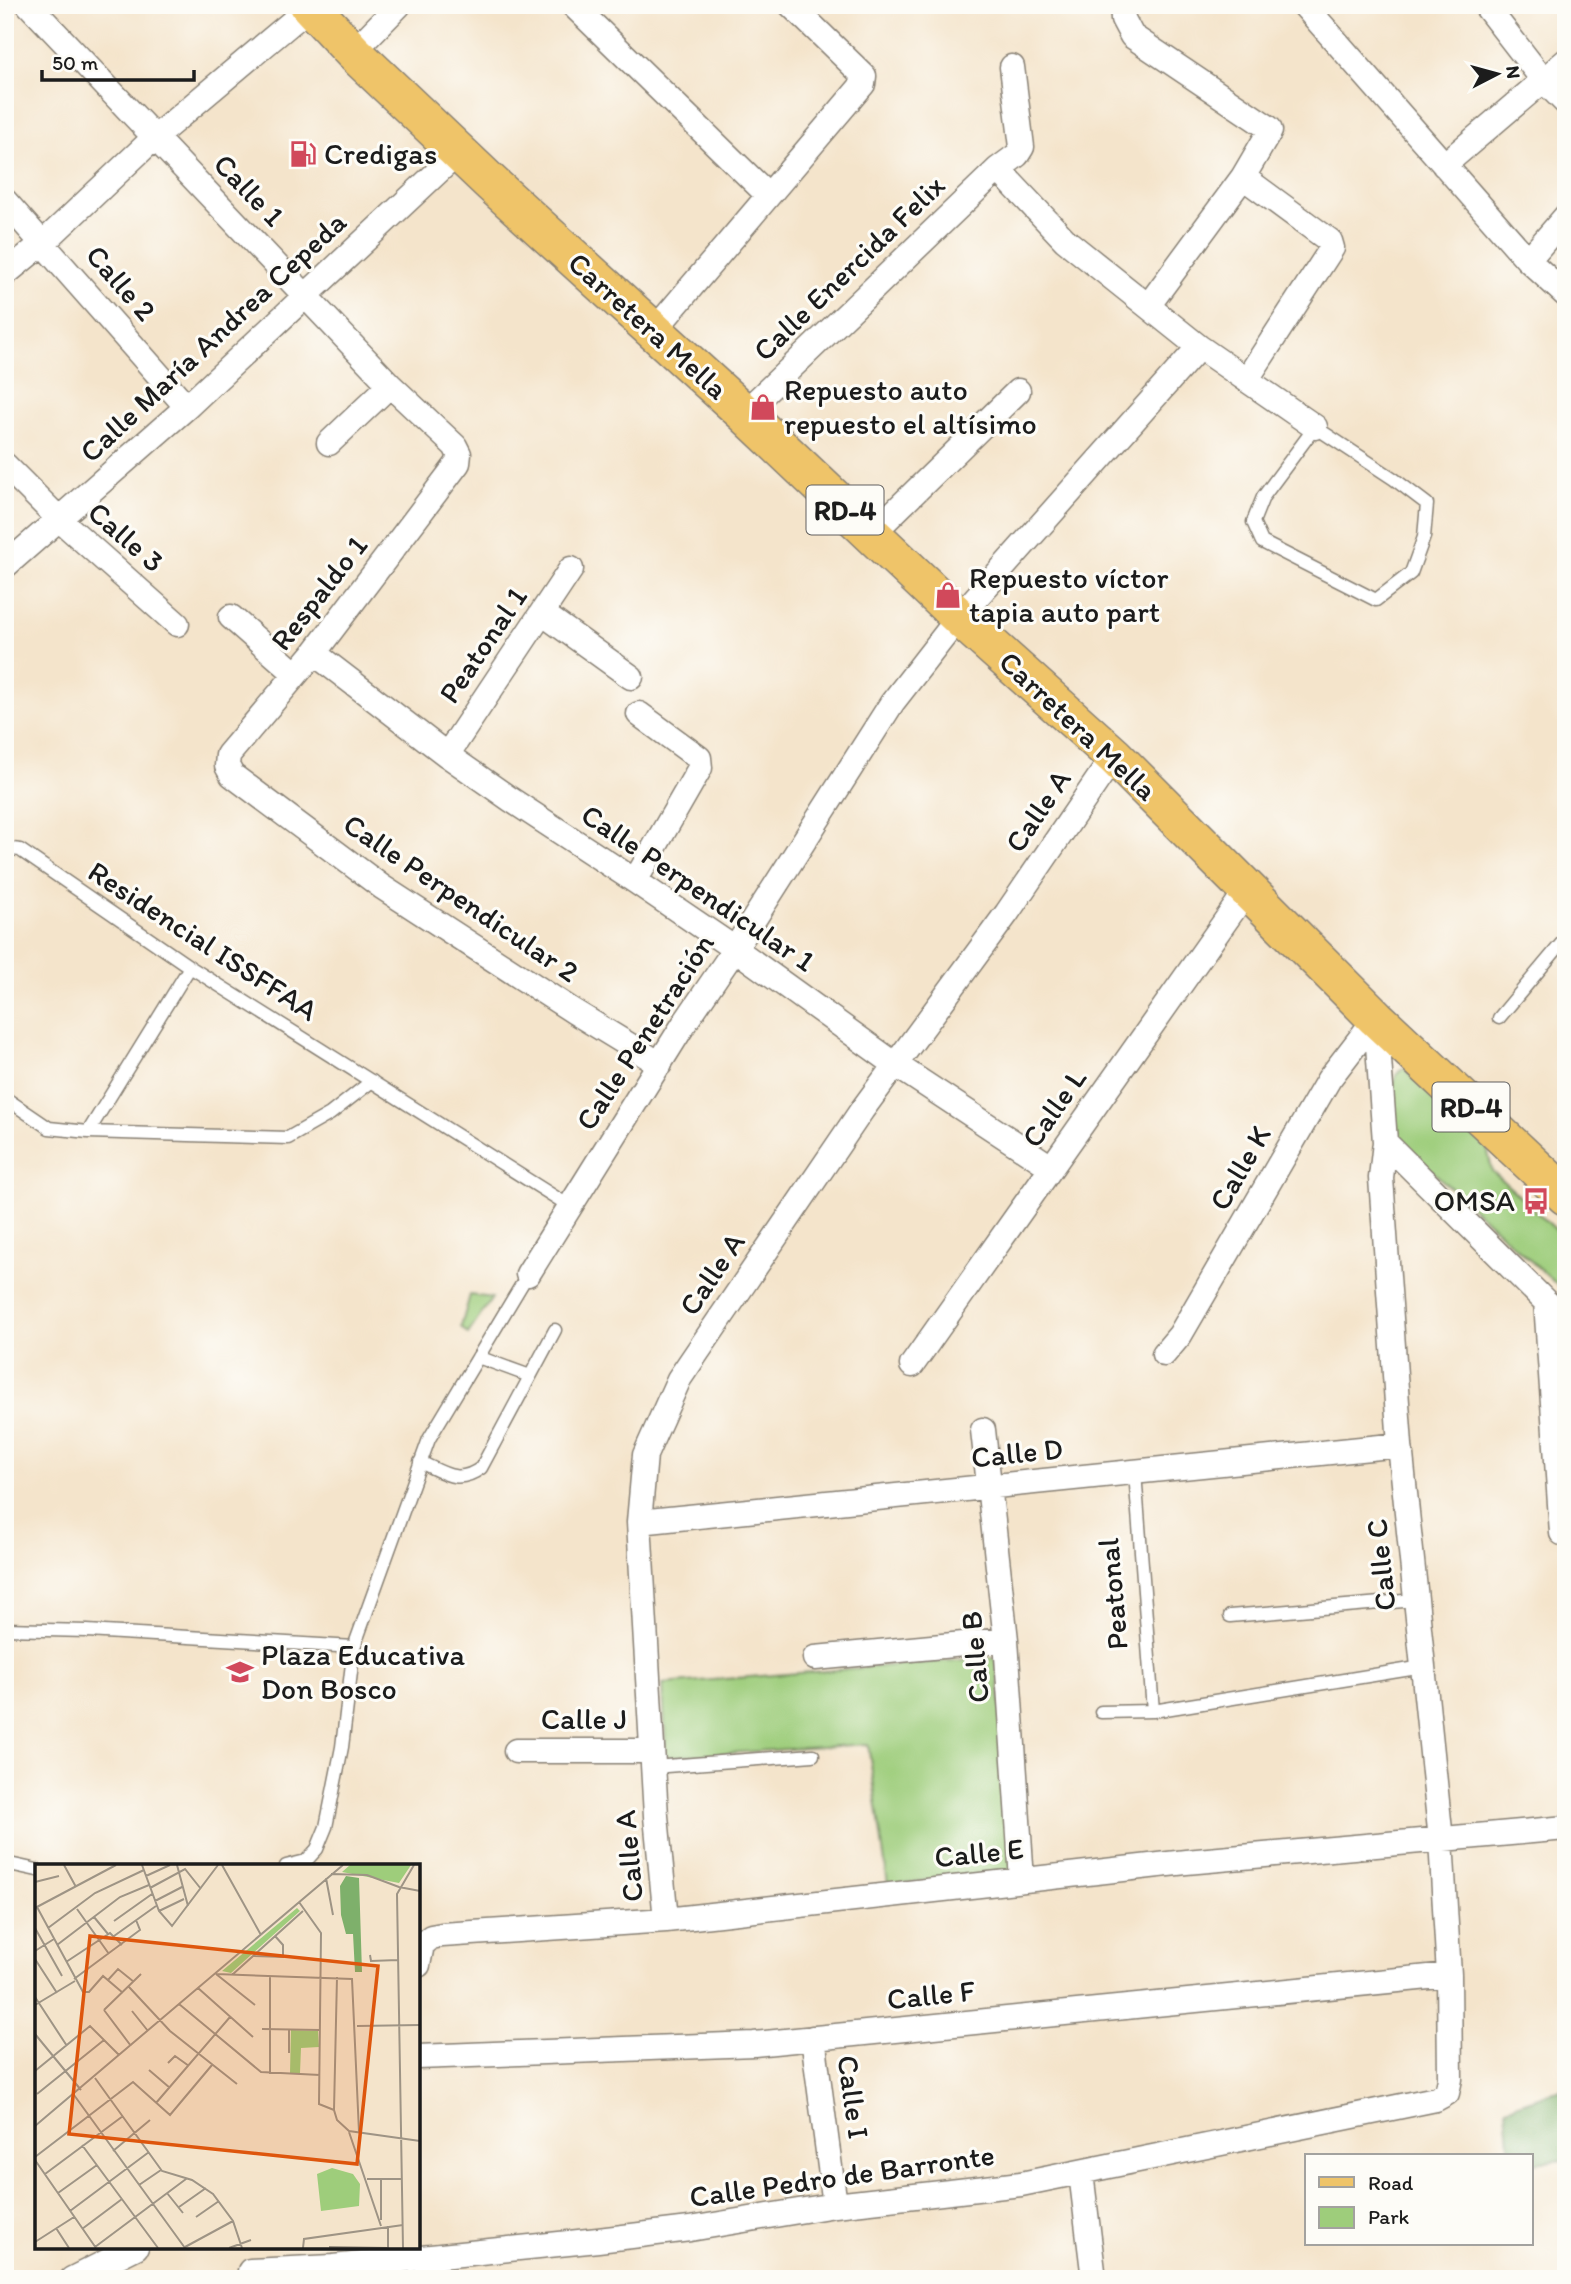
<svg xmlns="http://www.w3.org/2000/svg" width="1571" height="2284" font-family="Itim,sans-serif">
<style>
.green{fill:#9ecd7b;stroke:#5d744c;stroke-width:2}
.forest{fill:#7eb06b;stroke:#4d6644;stroke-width:2}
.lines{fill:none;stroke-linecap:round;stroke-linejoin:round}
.lane-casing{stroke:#888074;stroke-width:15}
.street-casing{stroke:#888074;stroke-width:27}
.primary-casing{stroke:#888074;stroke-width:41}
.lane{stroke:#fff;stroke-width:12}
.street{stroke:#fff;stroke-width:24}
.primary{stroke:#efc469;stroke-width:38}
.labels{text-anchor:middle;stroke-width:6;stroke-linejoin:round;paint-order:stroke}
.shield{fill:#fdfcf7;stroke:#605f5e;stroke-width:2}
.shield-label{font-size:28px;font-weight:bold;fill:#1c1c1c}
.poi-label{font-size:30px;fill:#1c1c1c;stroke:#fdfcf7;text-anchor:start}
.street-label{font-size:30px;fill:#1c1c1c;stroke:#fdfcf7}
.inset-road{fill:none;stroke:#9e9485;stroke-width:2}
.view{fill:#de560d;fill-opacity:0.15;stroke:#de560d;stroke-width:3.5}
.inset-edge{fill:none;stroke:#1c1c1c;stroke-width:3.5}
</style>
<rect width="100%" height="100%" fill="#fdfcf7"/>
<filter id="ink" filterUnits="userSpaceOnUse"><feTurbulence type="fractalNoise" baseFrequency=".0143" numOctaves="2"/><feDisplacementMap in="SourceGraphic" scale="14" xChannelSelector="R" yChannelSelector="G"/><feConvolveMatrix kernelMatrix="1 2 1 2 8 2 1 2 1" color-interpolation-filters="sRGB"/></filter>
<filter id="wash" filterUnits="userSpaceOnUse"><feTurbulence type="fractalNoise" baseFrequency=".00686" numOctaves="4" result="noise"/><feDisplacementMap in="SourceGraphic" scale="28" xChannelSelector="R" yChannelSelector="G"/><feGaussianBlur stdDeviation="1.57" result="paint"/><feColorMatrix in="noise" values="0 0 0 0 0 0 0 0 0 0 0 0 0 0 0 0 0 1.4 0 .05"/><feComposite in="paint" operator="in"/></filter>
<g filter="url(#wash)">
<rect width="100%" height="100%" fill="#f4e4cb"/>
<path class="green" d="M1404,1068L1487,1147L1492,1171L1566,1239V1293L1397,1139C1395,1121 1385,1077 1404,1068Z
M470,1295L492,1298L468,1334L461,1327Z
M996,1657L1016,1870L888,1885L868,1744L666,1757L663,1684Z"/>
<path class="forest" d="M1566,2088V2160L1531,2163V2156H1510L1506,2108Z"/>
</g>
<g filter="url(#ink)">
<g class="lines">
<defs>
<path id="lane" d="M1315,427L1394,479L1427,504L1424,537L1411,573L1376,600L1262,542L1253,522L1263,497Z
M5,848L20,850L190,967L571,1207
M1499,1018L1566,938
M5,1098L49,1128L88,1132L288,1138L330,1114L372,1081
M88,1132L190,967
M478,1357L530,1376
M420,1462C444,1473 458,1485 481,1468L555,1330
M1135,1472L1153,1711
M1230,1616L1415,1600
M5,1629L87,1631L354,1647
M1101,1712L1153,1711L1423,1667
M653,1767L813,1755
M5,1863L37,1870
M286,1866L306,1861L317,1849L326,1827L342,1747L354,1647L429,1439L528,1274"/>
<path id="street" d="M29,5L390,385L455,446L459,454L458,463L314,653L228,755L227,766L232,775L382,887L573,1011L660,1064
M573,5L768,195
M1122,5L1123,19L1132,36L1269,128L1270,131L1243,177L1148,306
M1304,5L1528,260L1566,295
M1485,5L1544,81L1566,103
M353,52L399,5
M1444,165L1566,61
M998,169L1065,240L1199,347L1315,427
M1243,177L1330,241L1332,248L1247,379
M5,201L187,407
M1528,260L1566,216
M5,274L44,242L154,138L310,7
M653,332L863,84L864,76L791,5
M744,413L998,169L1017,155L1022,147L1012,67
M329,443L390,385
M5,465L60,520L177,624
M871,535L1018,391
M5,566L187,407L460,151
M542,613L631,677
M231,617L296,674
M314,653L447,755L510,799L635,881L735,949L896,1065L1051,1167
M447,755L571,569
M635,881L700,768L699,758L639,714
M1385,1142L1546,1302L1566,1319
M528,1274L684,1024L735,949L892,703L959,617L1199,347
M1546,1302L1562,1533H1566
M1164,1354L1180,1335L1329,1079L1376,1018
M912,1365L1248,889
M983,1430L1006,1640L1022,1880
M639,1522L1400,1445
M815,1658L1006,1640
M516,1751H652
M666,1920L656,1816L639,1522L645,1455L679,1379L862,1110L1007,913L1114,756
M418,1965L422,1945L431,1937L442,1935L666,1920L1186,1862L1566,1828
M813,2038L835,2205
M418,2057L754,2044L1449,1975
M1081,2173L1094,2279
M250,2271L333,2267L598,2240L690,2229L835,2205L1021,2184L1436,2099L1447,2093L1450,2079L1449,1975L1441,1840L1400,1445L1381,1178L1385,1142L1376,1018
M72,2279L136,2247"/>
<path id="primary" d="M309,5L353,52L492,184L744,413L959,617L1114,756L1376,1018L1566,1196"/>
</defs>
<use href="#lane" class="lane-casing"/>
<use href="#street" class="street-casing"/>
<use href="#primary" class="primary-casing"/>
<use href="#lane" class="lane"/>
<use href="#street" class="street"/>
<use href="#primary" class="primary"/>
</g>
</g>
<defs>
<symbol id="fuel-bare" viewBox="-9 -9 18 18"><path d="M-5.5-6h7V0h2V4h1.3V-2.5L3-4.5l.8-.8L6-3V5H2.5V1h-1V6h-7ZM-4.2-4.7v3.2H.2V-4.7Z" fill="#d1495b" stroke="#fdfcf7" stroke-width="2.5" paint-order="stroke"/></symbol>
<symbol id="shop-bare" viewBox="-9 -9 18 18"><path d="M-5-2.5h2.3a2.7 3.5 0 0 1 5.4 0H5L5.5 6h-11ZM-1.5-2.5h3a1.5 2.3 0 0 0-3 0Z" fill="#d1495b" stroke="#fdfcf7" stroke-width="2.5" paint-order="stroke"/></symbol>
<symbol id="bus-bare" viewBox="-9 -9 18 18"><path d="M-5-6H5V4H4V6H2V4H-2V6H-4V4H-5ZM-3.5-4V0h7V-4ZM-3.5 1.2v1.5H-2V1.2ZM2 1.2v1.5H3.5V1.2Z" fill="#d1495b" stroke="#fdfcf7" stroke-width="2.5" paint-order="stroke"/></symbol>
<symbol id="school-bare" viewBox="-9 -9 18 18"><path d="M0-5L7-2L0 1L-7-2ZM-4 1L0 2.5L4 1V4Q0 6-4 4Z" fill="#d1495b" stroke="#fdfcf7" stroke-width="2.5" paint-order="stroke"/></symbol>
</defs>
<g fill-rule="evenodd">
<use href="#fuel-bare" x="284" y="135" width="38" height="38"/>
<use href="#shop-bare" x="744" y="388" width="38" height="38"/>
<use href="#shop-bare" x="929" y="576" width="38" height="38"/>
<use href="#bus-bare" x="1517" y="1182" width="38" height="38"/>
<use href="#school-bare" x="221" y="1653" width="38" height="38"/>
</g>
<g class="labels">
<g class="shield">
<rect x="806.5" y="485.5" width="77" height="49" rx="5"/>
<rect x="1432.5" y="1082.5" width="77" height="49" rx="5"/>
</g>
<g class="shield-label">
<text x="845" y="520">RD-4</text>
<text x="1471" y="1117">RD-4</text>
</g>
<g class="poi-label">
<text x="324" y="164">Credigas</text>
<text x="784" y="400">Repuesto auto<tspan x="784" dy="34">repuesto el altísimo</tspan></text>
<text x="969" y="588">Repuesto víctor<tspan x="969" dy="34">tapia auto part</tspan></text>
<text x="1515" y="1211" text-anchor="end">OMSA</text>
<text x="261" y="1665">Plaza Educativa<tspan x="261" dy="34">Don Bosco</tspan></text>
</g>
<g class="street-label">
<text transform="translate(249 190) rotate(46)" y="10">Calle 1</text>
<text transform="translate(849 268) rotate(-44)" y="10">Calle Enercida Felix</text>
<text transform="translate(121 283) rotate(49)" y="10">Calle 2</text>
<text transform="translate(648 326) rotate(42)" y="10">Carretera Mella</text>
<text transform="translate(213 337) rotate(-43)" y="10">Calle María Andrea Cepeda</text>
<text transform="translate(126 537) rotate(41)" y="10">Calle 3</text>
<text transform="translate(319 593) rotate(-52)" y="10">Respaldo 1</text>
<text transform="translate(483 645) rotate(-56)" y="10">Peatonal 1</text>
<text transform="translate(1078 726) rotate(43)" y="10">Carretera Mella</text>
<text transform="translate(1038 811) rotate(-56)" y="10">Calle A</text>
<text transform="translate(698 888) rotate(34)" y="10">Calle Perpendicular 1</text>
<text transform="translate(461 898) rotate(34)" y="10">Calle Perpendicular 2</text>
<text transform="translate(203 941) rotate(33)" y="10">Residencial ISSFFAA</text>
<text transform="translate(645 1032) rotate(-57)" y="10">Calle Penetración</text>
<text transform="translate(1054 1108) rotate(-55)" y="10">Calle L</text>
<text transform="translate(1240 1168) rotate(-60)" y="10">Calle K</text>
<text transform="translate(712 1274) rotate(-56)" y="10">Calle A</text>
<text transform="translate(1017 1453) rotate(-6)" y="10">Calle D</text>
<text transform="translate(1381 1565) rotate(-96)" y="10">Calle C</text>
<text transform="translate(1113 1594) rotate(-95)" y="10">Peatonal</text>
<text transform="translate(975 1657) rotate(-95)" y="10">Calle B</text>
<text x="584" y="1729">Calle J</text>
<text transform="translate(979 1853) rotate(-6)" y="10">Calle E</text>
<text transform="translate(629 1856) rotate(-95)" y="10">Calle A</text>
<text transform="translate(931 1995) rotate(-6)" y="10">Calle F</text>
<text transform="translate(853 2097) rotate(82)" y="10">Calle I</text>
<text transform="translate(842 2176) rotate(-8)" y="10">Calle Pedro de Barronte</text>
</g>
</g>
<g transform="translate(35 1864)">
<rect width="385" height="385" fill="#f4e4cb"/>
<path d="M315,1H376L364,19L307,8ZM262,44L265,47L196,109L187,107ZM256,166L283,167L284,183L266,184L265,209H255ZM297,304L318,310L325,320L324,342L286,347L282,310Z" fill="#9ecd7b"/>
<path d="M311,12L324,14L327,108H320L318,70H311L306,51L305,22Z" fill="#7eb06b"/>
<path class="inset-road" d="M29,1L41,23M107,1L124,47L137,62L183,1M142,1L153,42M187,1L226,71M296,10L332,11L364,23M111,12L135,1M291,14L298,51M0,18L24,12M364,23L385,27M115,24L150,5L166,25M120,37L147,23M264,38L286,69L284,240L299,246M2,43L48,128H54L68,112L88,129M0,44L81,1M42,45L74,90M124,47L149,35M59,53L73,70M79,57L117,30M0,64L27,112M13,64L60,29L109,6M79,72L121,42M22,81L85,33L114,21M0,87L19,75M335,91L336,97L363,96M219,92L248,93V81L240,72M0,95L22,129M31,98L75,69L87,81M181,110L317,115L324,268M181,110L220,141M197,111L268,47M302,113L299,246L302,256L314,267L385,277M39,115L105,66L101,56M73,116L83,105L99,118M94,123L135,167L202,220M163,124L218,173M0,133L32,182M144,140L226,208L285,211M0,141L40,117M69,146L106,110M69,146L96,182M97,147L113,167M322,162L385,161M227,165L285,166M0,170L46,226M254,189V165M133,199L140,192L154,202M114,206L135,224M0,207L55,162L84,191M235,210V113M60,214L127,307L157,316L178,330L198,357L207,384M2,230L69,176M39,231L150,384M121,239L195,153M0,262L308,1M314,268L346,362M47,281L123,384M78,287L115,256M0,293L98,218L135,251L177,201M0,296L61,384M10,310L88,252M332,315H367M104,321L126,306M23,329L62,301M132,329L148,349M144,343L171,324M35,347L114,288M161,353L184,337M346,356V315M21,364L34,384M47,365L87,335M0,378L39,353M60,383L151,315M150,383L198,357M294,383L353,384M194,384L216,376M268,384L269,375L368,361M353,384V362M368,384L362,30L379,1"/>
<path class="view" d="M55,72L343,102L322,300L34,270Z"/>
<rect width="385" height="385" class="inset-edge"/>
</g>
<rect width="1571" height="2284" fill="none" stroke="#fdfcf7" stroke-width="28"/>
<rect x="1305" y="2154" width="228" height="91" fill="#fdfcf7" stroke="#a3a29f" stroke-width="2"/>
<rect x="1319" y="2177" width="35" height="10" fill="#efc469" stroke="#a3a29f" stroke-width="2"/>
<text x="1368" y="2190" font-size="21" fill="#1c1c1c">Road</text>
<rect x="1319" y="2207" width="35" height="21" fill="#9ecd7b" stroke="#a3a29f" stroke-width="2"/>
<text x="1368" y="2224" font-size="21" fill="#1c1c1c">Park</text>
<g transform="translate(1497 74) rotate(84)" stroke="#fdfcf7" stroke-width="5" paint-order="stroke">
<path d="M0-5L12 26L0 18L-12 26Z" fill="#1c1c1c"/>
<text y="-10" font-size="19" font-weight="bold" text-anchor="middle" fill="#1c1c1c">N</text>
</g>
<path d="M42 70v10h152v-10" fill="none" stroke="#1c1c1c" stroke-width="3.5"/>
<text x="52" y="70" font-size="21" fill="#1c1c1c" stroke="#fdfcf7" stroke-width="5" paint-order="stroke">50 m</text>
</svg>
